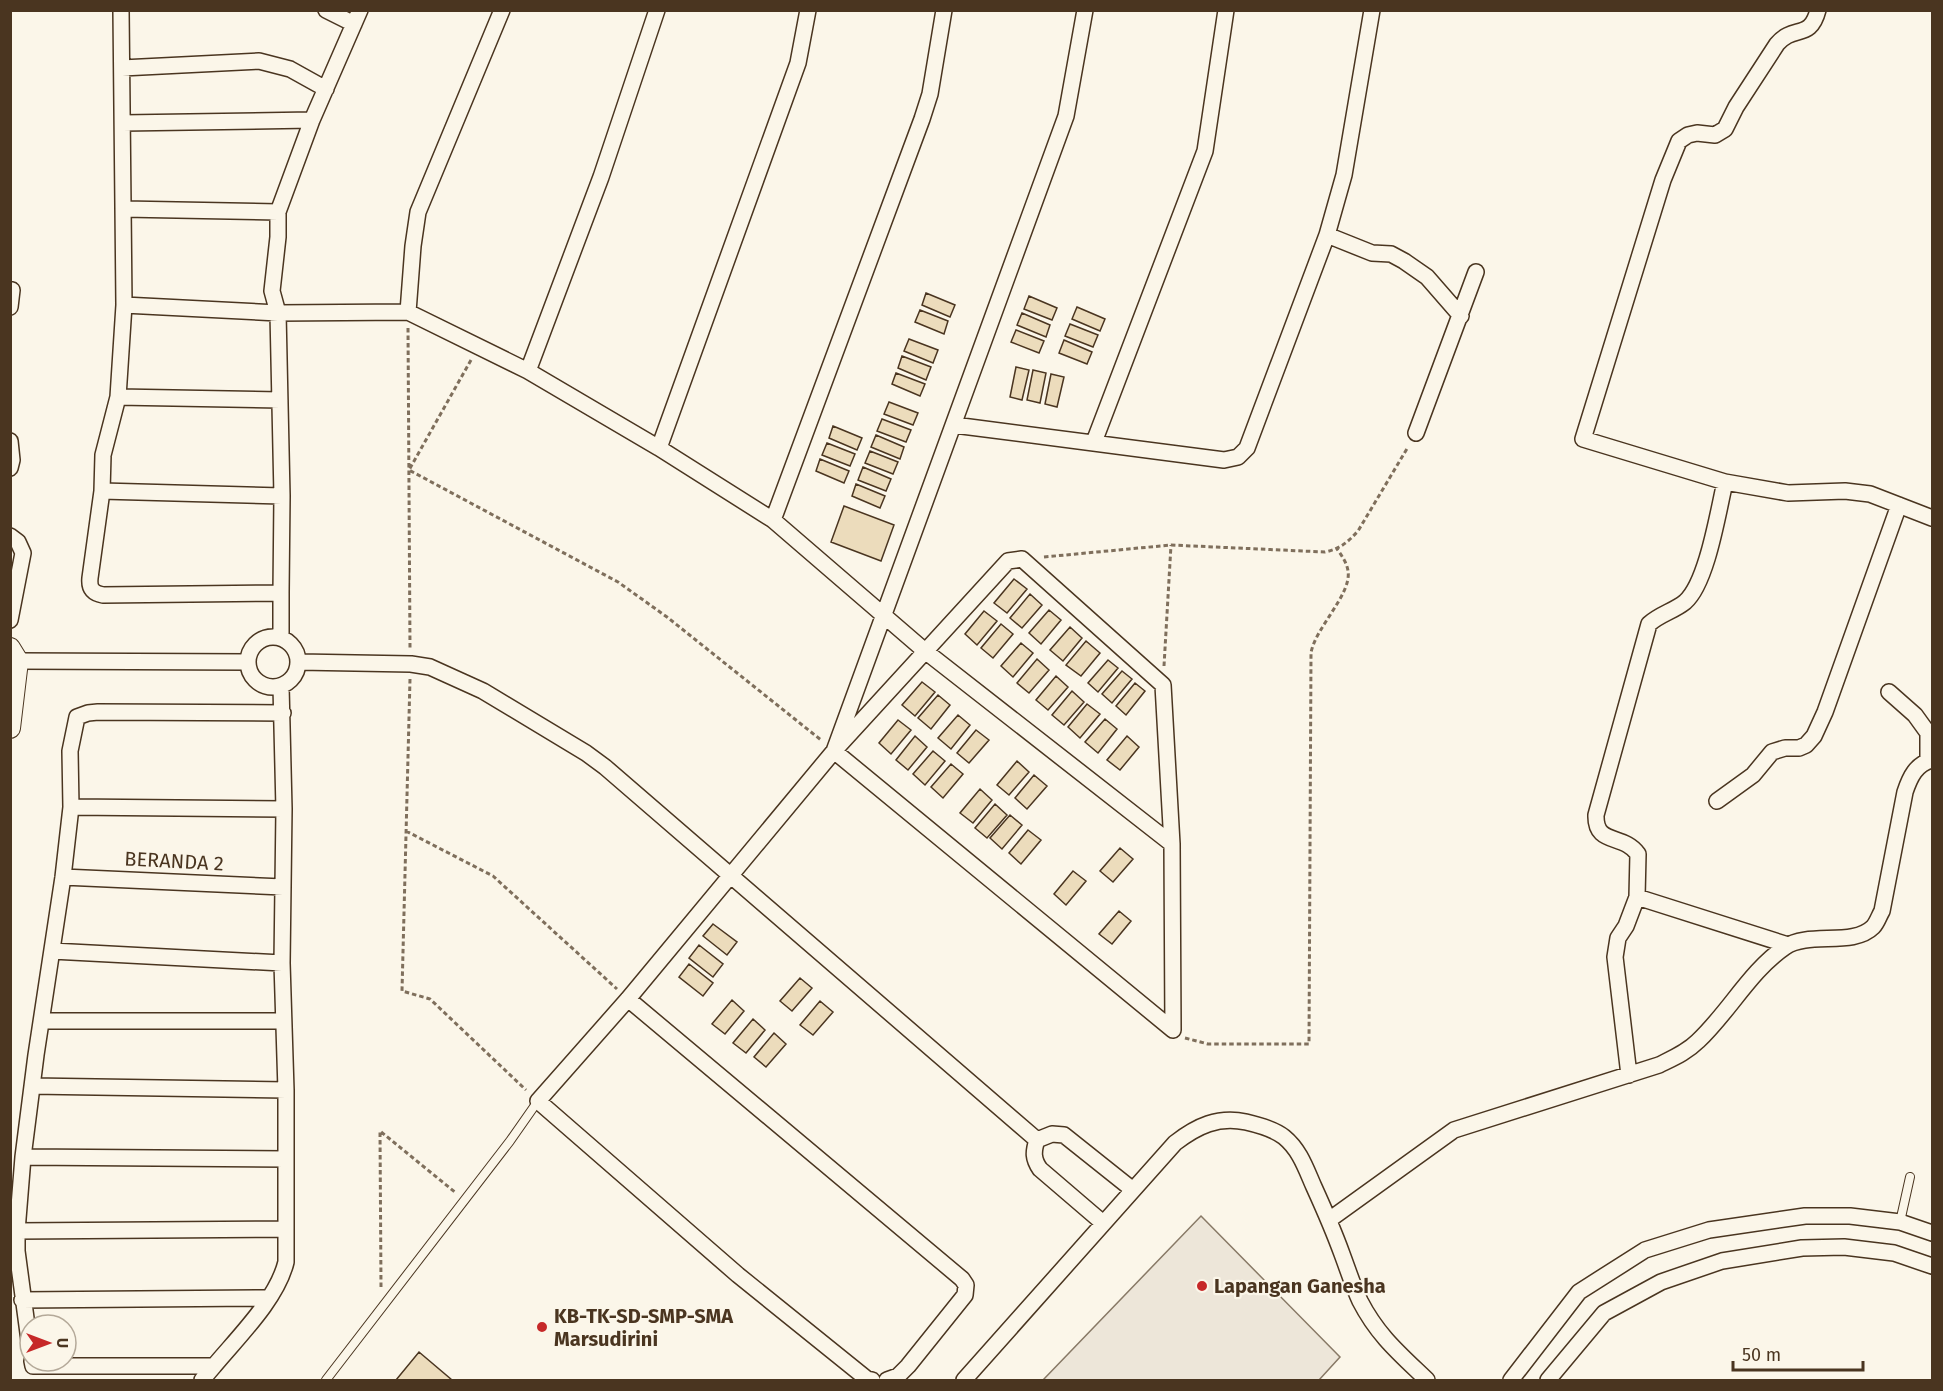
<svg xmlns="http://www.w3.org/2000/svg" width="1943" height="1391" font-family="'Fira Sans',sans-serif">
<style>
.green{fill:#ede6d9;stroke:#887966;stroke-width:1.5}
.building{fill:#ecdcbc;stroke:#4a3520;stroke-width:1.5}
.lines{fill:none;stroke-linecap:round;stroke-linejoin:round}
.service-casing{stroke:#4a3520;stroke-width:10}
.minor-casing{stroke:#4a3520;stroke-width:18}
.tertiary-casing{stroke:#4a3520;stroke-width:22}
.path{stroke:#7f6f5c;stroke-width:3;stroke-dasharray:4.5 3;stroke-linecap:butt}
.service{stroke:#fbf6e9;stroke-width:8}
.minor{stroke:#fbf6e9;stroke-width:15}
.tertiary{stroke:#fbf6e9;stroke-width:20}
.poi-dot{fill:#c62828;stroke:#fbf6e9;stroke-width:2}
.labels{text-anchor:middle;stroke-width:4.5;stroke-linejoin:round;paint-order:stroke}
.street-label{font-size:20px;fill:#4a3520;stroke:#fbf6e9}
.poi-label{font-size:20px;font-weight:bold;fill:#4a3520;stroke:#fbf6e9;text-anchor:start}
</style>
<rect width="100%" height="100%" fill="#fbf6e9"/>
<path class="green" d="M1201,1216L1340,1357L1319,1380H1043Z"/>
<path class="building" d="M926,293L955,305L950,317L922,305Z
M1029,296L1057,308L1052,320L1024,309Z
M1077,307L1105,319L1100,331L1072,319Z
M920,310L948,321L944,334L915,322Z
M1022,313L1050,325L1046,337L1017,325Z
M1070,324L1098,335L1093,347L1065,336Z
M1016,330L1044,341L1039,353L1011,342Z
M909,339L938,350L933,363L904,351Z
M1064,340L1092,352L1087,364L1059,353Z
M902,356L931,367L926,380L898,368Z
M1016,367L1029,370L1022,400L1010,397Z
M1033,370L1046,373L1040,403L1027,400Z
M896,373L925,384L920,396L892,384Z
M1051,374L1064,377L1057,407L1045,404Z
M889,402L918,413L913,425L884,414Z
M882,419L911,430L906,442L877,431Z
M833,426L862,438L857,450L829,438Z
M876,435L904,447L900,459L871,447Z
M827,443L855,454L850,466L822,455Z
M870,451L898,462L893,474L865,463Z
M820,459L849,471L844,483L816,471Z
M863,467L891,479L886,491L858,480Z
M856,484L885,496L880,508L852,496Z
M844,506L894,525L881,561L831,542Z
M1014,579L1027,589L1007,613L994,603Z
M1030,594L1042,605L1022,628L1010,618Z
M1049,610L1061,620L1041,644L1029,633Z
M984,611L997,621L977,645L965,634Z
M1001,624L1013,634L993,658L981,648Z
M1070,627L1082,638L1063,661L1050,650Z
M1086,641L1100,653L1081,676L1066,665Z
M1021,643L1033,653L1013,677L1001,666Z
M1037,659L1049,670L1029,693L1017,683Z
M1108,660L1118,668L1098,692L1088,683Z
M1122,671L1132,679L1112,703L1102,694Z
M1056,676L1068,687L1048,710L1036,700Z
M922,682L935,692L915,716L902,705Z
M1135,683L1145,691L1126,715L1116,706Z
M1072,691L1084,702L1064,725L1052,715Z
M938,695L950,705L931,729L918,718Z
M1087,704L1100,714L1080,738L1068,727Z
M958,715L970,725L951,749L938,738Z
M1105,719L1117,729L1098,753L1085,742Z
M898,720L911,730L891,754L879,743Z
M976,730L989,740L969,763L957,753Z
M915,736L927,747L908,770L896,760Z
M1127,736L1139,747L1120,770L1107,760Z
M933,751L945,761L925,785L913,774Z
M1017,761L1029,772L1009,795L997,785Z
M951,764L963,774L943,798L931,787Z
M1034,775L1047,786L1027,809L1015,798Z
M980,789L992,800L973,823L960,813Z
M995,804L1007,815L987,838L975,828Z
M1010,815L1022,825L1002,849L990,838Z
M1028,830L1041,840L1021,864L1009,853Z
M1120,848L1133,859L1113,882L1100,871Z
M1073,871L1086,881L1066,905L1054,894Z
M1119,911L1131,921L1112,944L1099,934Z
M713,924L737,942L727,955L703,936Z
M699,945L723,964L713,977L689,958Z
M689,964L713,983L703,996L679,977Z
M800,978L812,988L792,1011L780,1001Z
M732,1000L744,1011L725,1034L712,1024Z
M820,1001L833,1012L813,1035L800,1025Z
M753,1019L765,1030L746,1053L733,1043Z
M774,1033L786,1044L766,1067L754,1057Z
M419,1352L452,1380H396Z"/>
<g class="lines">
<defs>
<path id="service" d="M1900,1222L1910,1177
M326,1380L510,1141L538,1101"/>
<path id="minor" d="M121,10L124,305
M326,10L354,24
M360,10L312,120L278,212V237L272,291L278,313L282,496L281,593L103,595C92,593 89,588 90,578L102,491L103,455L118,397L124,305L278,313L408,312L528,371L659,448L773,520L925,651L1172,844
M1085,10L1066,116L834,751L1173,1030
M1818,10C1810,41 1794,24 1777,44L1736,107L1725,129L1715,135L1697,133L1688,135L1679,141L1663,180L1583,439L1725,482L1788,493L1845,491L1870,494L1932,518
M122,68L259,61L290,69L326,89
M123,123L312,120
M124,209L278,212
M1327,235L1372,253L1391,254L1404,261L1427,277L1461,316
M10,307L12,290
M408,312L413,246L418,212L502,10
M528,371L601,177L657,10
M118,397L280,400
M954,425L1224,460L1238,457L1247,448L1327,235L1344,175L1372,10
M1416,433L1476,272
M10,441L12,460L10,468
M1094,442L1205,151L1226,10
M659,448L798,63L808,10
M102,491L282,496
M773,520L922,119L930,94L944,10
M10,536L18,542L23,553L10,620
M281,593V638
M248 662a25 25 0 1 1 50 0a25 25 0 1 1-50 0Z
M18,661L248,662
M299,662L411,664L430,667L483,691L586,753L605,767L1037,1140
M1889,692L1915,715L1928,733V761
M1717,801L1753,775L1772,752L1785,748H1799L1806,745L1814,736L1825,712L1899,505
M71,807L284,809
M63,877L283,887
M1637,897L1638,854C1623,833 1595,846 1596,815L1649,624C1660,614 1674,611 1685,602C1707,583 1718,512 1725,482
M52,951L282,963
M628,999L962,1279L966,1285L965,1295L908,1366L898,1376L887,1380
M42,1021H283
M1629,1075L1615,957L1618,938L1626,926L1637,897L1788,945
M32,1086L286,1090
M1037,1140L1052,1134L1064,1135L1133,1190
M1037,1140C1033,1152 1033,1159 1040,1169L1103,1223
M23,1157L286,1159
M1329,1220L1454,1130L1659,1065C1673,1058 1687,1052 1698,1041C1729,1012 1750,971 1785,947C1809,931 1853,947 1873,927C1877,923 1879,916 1882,911L1905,792C1910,777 1916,764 1932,760
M17,1231L286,1229
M22,1300L269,1298
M30,1348L17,1251V1231L23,1157L36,1055L63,877L71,807L70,751L77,717L88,713L98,712L283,713
M32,1361L33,1366H214C239,1336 277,1299 286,1262V1090L282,963L284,809L281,686
M202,1380L214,1366
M872,1380L867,1379L738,1275L538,1101L628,999L834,751L1008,561L1022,559L1163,685L1172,844L1173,1030
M964,1380L1175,1143C1197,1126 1218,1116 1246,1122C1259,1125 1274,1129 1284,1137C1300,1150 1306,1169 1314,1187C1324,1209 1334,1232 1342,1254C1348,1270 1353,1286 1360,1301C1378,1336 1400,1354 1427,1380
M1511,1380L1579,1292L1645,1250L1709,1230L1805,1216H1850L1900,1222L1932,1233
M1548,1380L1604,1313L1661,1282L1722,1261L1802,1248L1844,1247L1894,1253L1932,1266"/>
<path id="tertiary" d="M10,648L18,661L10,728"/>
</defs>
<use href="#service" class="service-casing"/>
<use href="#minor" class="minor-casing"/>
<use href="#tertiary" class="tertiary-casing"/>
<path class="path" d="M408,328L410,648
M471,360L409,470L618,582L667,617L821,740
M1044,557L1171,545L1325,552C1340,549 1348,542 1358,531L1408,447
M1164,666L1171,545
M410,679L402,991L430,999L526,1090
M406,831L493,876L617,989
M1185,1038L1208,1044H1309L1311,653C1315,628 1352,594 1348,571C1347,563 1342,556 1337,549
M381,1287L380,1131L456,1193"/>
<use href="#service" class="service"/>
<use href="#minor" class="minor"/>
<use href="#tertiary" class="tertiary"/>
</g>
<g class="poi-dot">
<circle cx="1202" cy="1286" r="6"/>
<circle cx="542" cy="1327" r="6"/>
</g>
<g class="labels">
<g class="street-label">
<text transform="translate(174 861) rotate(3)" y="7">BERANDA 2</text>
</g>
<g class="poi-label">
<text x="1214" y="1293">Lapangan Ganesha</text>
<text x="554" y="1323">KB-TK-SD-SMP-SMA<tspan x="554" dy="23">Marsudirini</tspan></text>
</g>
</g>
<rect width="1943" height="1391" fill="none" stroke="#4a3520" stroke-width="24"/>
<g transform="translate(48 1343) rotate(90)"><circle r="28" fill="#fbf6e9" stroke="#b4a999" stroke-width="1.5"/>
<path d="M0-4.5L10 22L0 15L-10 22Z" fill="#c62828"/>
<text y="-9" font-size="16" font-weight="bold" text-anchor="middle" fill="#4a3520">U</text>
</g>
<path d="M1733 1361v9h130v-9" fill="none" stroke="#4a3520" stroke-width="3"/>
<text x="1742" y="1361" font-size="18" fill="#4a3520" stroke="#fbf6e9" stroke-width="4.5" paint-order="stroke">50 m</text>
</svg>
